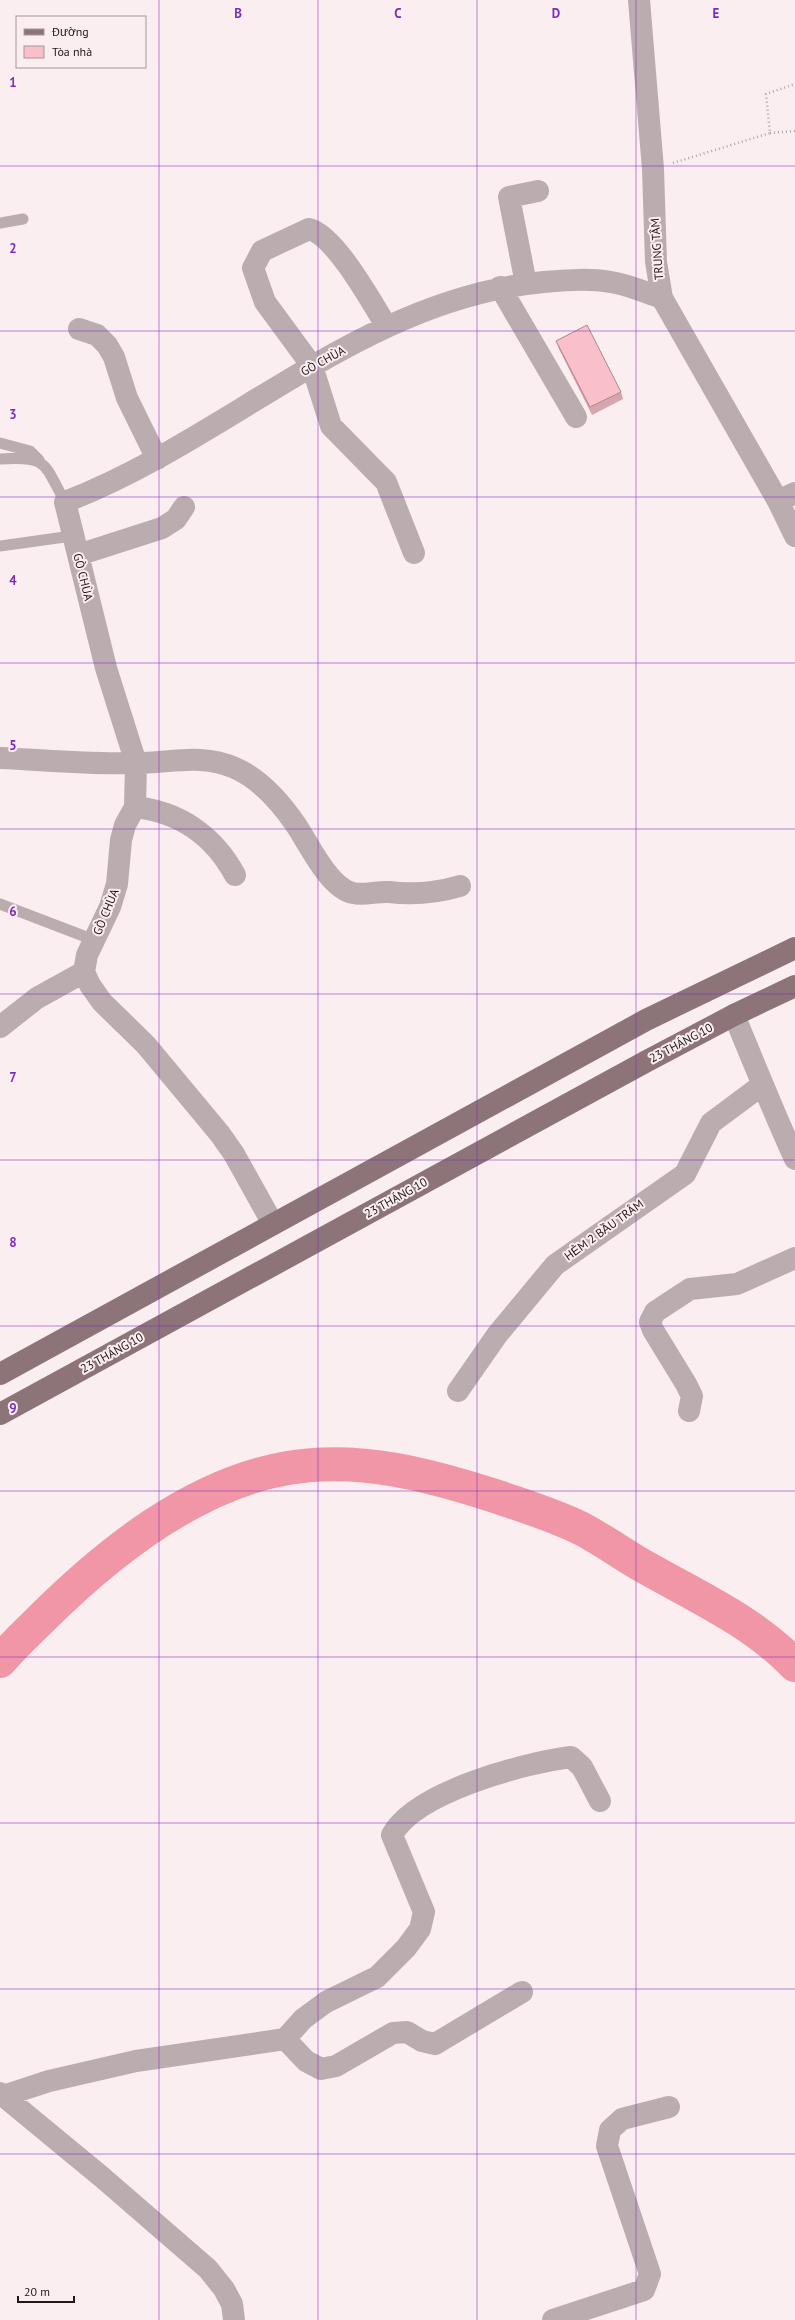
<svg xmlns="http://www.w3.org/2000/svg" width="795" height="2320" font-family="'PT Sans',sans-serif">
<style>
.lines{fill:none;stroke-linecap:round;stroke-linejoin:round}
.river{stroke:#f196a7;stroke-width:34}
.path{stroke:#b0a4a6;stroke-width:2.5;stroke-dasharray:1 3;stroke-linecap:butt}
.service{stroke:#bbadaf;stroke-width:11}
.minor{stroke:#bbadaf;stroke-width:22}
.primary{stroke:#8c7478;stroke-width:22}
.wall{fill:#d6a5ad}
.building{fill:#f9c0c9;stroke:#ae868d}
.grid{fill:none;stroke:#7b2cbf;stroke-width:1;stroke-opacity:0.55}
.labels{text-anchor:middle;stroke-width:4;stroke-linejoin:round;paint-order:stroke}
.street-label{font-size:12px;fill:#211618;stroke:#fbeef0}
.grid-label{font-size:13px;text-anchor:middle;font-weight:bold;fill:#7b2cbf;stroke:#fbeef0;stroke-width:4;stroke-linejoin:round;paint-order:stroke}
</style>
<rect width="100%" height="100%" fill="#fbeef0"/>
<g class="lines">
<path class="river" d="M0,1661C12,1647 26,1634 39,1621C105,1555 192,1484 288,1468C361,1456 430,1475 498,1497C527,1507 557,1516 584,1530C602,1540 620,1552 638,1563C693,1595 750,1619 795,1665"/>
<path class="path" d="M770,133L795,131
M673,163L770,133L766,94L795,84"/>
<path class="service" d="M0,223L23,219
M0,443L30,451L39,460
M0,459C48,456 43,462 65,502
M0,546L72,536
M0,904L94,940"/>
<path class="minor" d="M639,0L653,169L656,262L662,298L778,501L795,536
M526,284L509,197L538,191
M500,287L576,417
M387,327C372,303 335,235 309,229L262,251L253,268L265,302L312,366L331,426L386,482L414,553
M79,329L97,335L107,345L114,357L127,398L157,459
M778,501L795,493
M78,555L162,528L176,519L184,507
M0,758C45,760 91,765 136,763C170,763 202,753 235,768C260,779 281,803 296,825C309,844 329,888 353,893C364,896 377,891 389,892C413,895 436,893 460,886
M135,807C180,812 214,836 235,875
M734,1015C754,1063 773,1111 795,1159
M0,1027L37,998L84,972
M273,1224L234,1154L220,1134L146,1045L102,1002L90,985L84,972L87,955L110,907L117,884L121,840L125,825L135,807L136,763L106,668L65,502C229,439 363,298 544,282C568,280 592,278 616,283C631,286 647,293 662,298
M458,1391L497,1335L555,1265L685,1174L711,1123L762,1085
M689,1411L692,1396L686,1384L653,1330L650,1322L655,1312L690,1289L737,1284L795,1258
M285,2039L306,2061L321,2069L336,2066L393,2033L407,2032L422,2041L435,2044L522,1992
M0,2093L103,2178L208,2269L224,2289L232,2304L234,2320
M3,2096L49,2081L136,2061L285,2039L303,2019L326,2002L377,1977L406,1948L420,1929L424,1912L392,1835C415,1792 524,1763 571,1757L582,1767L600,1801
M553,2320L644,2290L650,2274L607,2146L610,2130L622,2119L669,2107"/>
<path class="primary" d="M0,1374L646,1020L795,948
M0,1414L647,1061L734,1015L795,986"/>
</g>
<path class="wall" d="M556,341L621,392L623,399L592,415L559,349Z"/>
<path class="building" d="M587,325L621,392L590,407L556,341Z"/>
<path class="grid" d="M159,0V2320M318,0V2320M477,0V2320M636,0V2320M0,166H795M0,331H795M0,497H795M0,663H795M0,829H795M0,994H795M0,1160H795M0,1326H795M0,1491H795M0,1657H795M0,1823H795M0,1989H795M0,2154H795"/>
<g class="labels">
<g class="street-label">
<text transform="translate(657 249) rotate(-94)" y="4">TRUNG TÂM</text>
<text transform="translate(323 361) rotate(-29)" y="4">GÒ CHÙA</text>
<text transform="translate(83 577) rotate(76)" y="4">GÒ CHÙA</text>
<text transform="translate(106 912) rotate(-68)" y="4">GÒ CHÙA</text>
<text transform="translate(681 1043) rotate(-28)" y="4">23 THÁNG 10</text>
<text transform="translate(396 1198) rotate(-29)" y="4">23 THÁNG 10</text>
<text transform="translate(604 1230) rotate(-36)" y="4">HẺM 2 BẦU TRÂM</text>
<text transform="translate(112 1353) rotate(-29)" y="4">23 THÁNG 10</text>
</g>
</g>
<g class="grid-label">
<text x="238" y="18">B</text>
<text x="398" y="18">C</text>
<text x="556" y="18">D</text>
<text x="716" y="18">E</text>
<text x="13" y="87">1</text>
<text x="13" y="253">2</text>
<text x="13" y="419">3</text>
<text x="13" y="585">4</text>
<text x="13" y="750">5</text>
<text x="13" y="916">6</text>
<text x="13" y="1082">7</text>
<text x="13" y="1247">8</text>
<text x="13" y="1413">9</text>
</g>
<rect x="16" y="16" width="130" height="52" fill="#fbeef0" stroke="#a4989a"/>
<rect x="24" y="29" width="20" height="6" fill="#8c7478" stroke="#a4989a"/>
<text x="52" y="36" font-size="12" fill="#211618">Đường</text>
<rect x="24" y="46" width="20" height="12" fill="#f9c0c9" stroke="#a4989a"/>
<text x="52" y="56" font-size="12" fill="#211618">Tòa nhà</text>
<path d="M18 2296v6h56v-6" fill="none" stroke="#211618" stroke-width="2"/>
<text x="24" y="2296" font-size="12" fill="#211618" stroke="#fbeef0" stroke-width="3" paint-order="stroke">20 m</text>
</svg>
